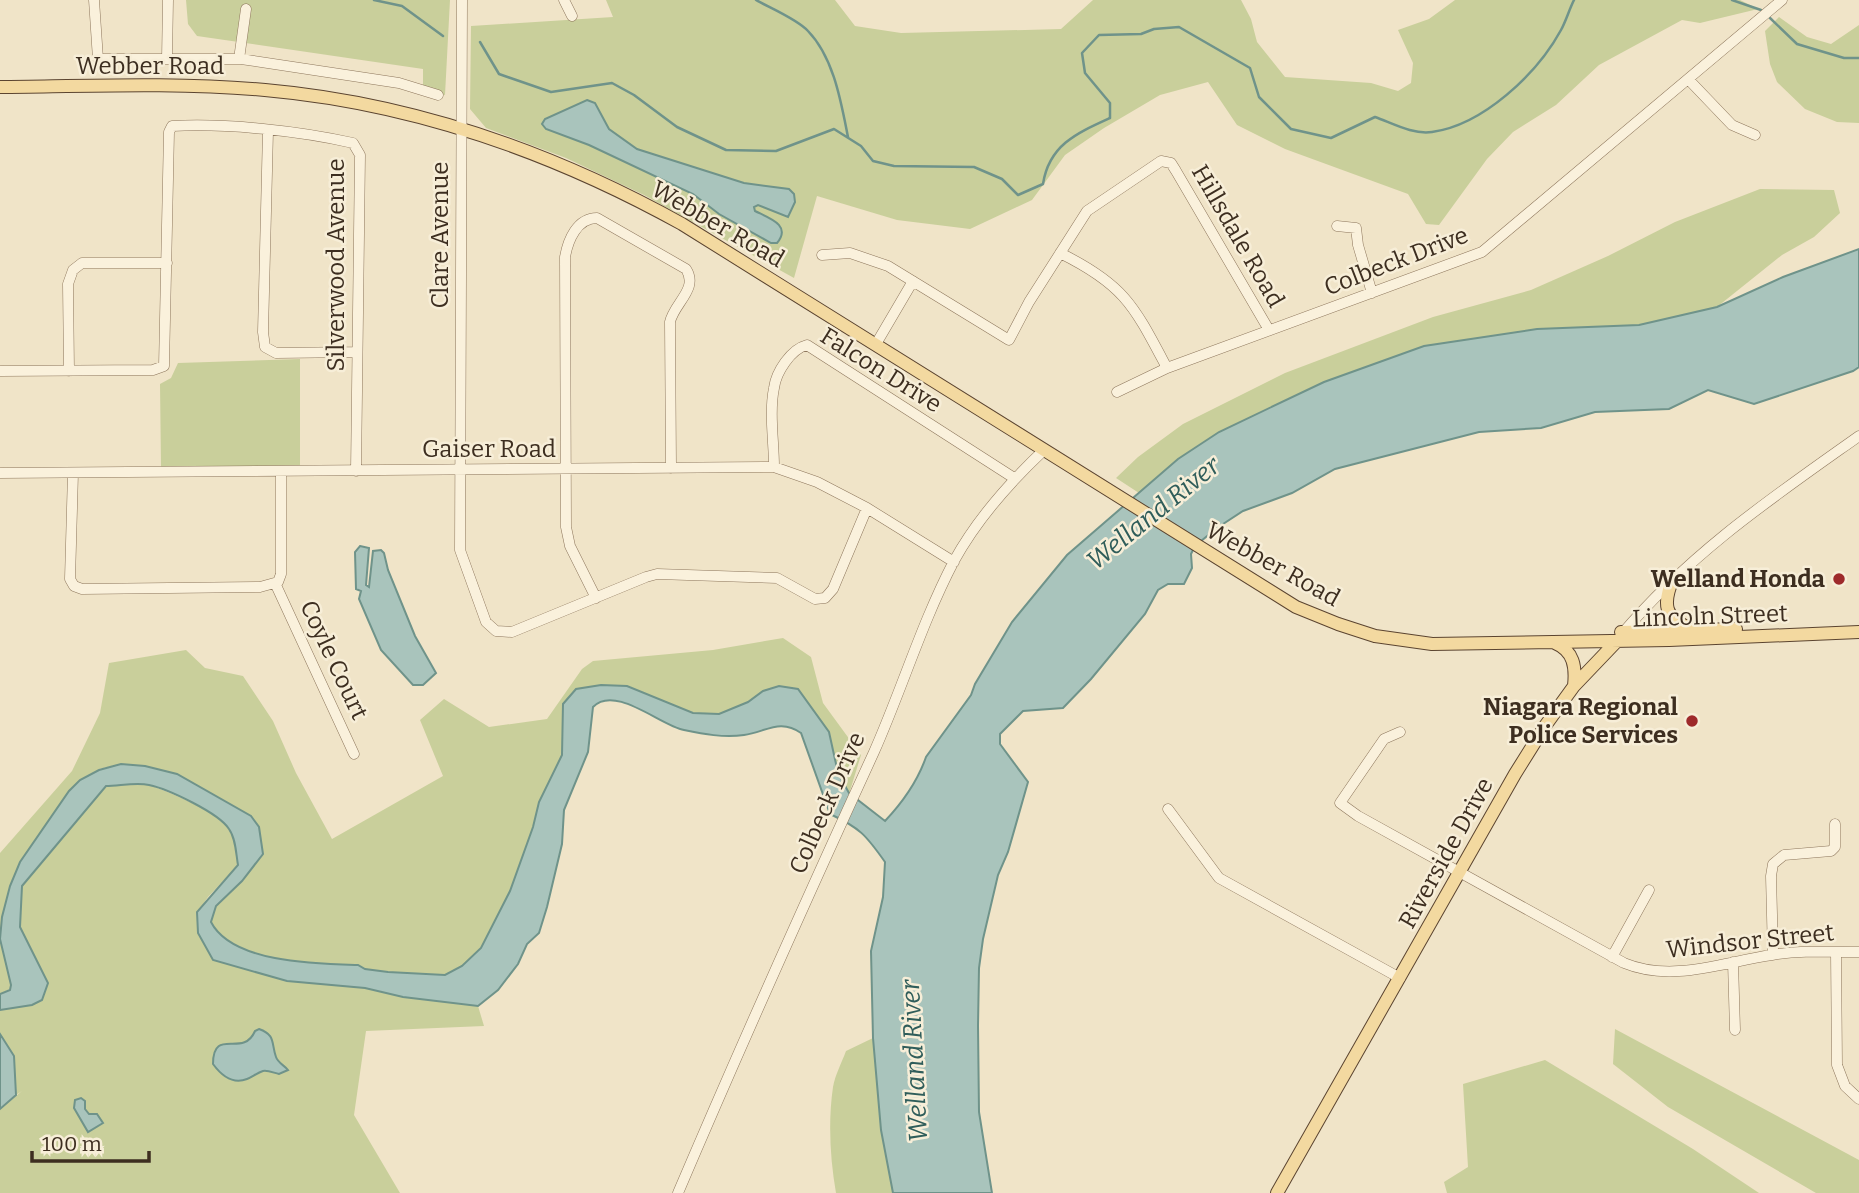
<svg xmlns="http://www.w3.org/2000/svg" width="1859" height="1193" font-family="Bitter,serif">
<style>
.green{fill:#c9cf9b}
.water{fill:#a9c4bc;stroke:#6f938a;stroke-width:2}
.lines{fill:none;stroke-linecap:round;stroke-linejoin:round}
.stream{stroke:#6f938a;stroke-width:2.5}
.minor-casing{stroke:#8d765c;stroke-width:11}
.major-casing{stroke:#5b4430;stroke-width:14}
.minor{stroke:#faf1dc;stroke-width:10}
.major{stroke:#f3d9a0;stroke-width:12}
.poi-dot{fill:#9e2a2b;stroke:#f7eed8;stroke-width:2.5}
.labels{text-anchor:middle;stroke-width:5;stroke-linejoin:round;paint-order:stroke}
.street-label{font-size:24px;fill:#3d2e20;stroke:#f7eed8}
.poi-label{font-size:24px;font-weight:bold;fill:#3d2e20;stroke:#f7eed8;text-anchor:end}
.water-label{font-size:26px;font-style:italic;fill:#2f5d5a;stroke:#f7eed8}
</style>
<rect width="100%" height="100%" fill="#f0e4c8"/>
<path class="green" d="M186,0H450L445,95L423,89V69L197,36L188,24Z
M606,0H835L855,26L901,33L1061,29L1093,0H1241L1251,19L1257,42L1285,77L1371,83L1398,91L1411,83L1413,63L1398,30L1429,19L1455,0H1740L1758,9L1700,23L1682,20L1599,65L1556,105L1513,132L1487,159L1439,225L1426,224L1408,194L1285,149L1237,125L1208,82L1160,95L1104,128L1065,155L1032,200L970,229L897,220L817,196L794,278L644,195L566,158L486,128L470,109L471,26L613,17Z
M1779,17L1807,37L1831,44L1859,25V123L1837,122L1805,109L1777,82L1770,64L1765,31Z
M1760,189L1834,190L1840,213L1814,237L1782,255L1717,307L1639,325L1537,329L1424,346L1324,382L1219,432L1178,459L1139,493L1116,478L1138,457L1183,424L1285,373L1433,317L1531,290L1608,256L1675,222Z
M300,359V466L161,467L160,384L171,378L178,363Z
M783,638L811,657L823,703L861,755L849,794L838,773L829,732L798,689L779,686L763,691L748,702L719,714L694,713L627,686L563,704L562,755L539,802L533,827L510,891L481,948L462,967L445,975L388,972L365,969L358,965C317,964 232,963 211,922L216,906L242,881L263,854L259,828L251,816L177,774L145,766L121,764L99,769L20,862L10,886L2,917L0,939L11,985L10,989L0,994V853L72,771L100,713L109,663L186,650L205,668L243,676L273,721L296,773L332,839L443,776L420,720L444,699L489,727L547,719L582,669L593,661L713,650Z
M147,784C168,792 217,811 229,828C236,838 236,854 238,865L208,897L197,913L198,933L287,981L365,988L403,997L478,1006L484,1026L366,1031L354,1115L400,1193H0V1109L22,1091L16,1095L14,1056L0,1034V1010L32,1005L48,983L20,927L22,886L106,786Z
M1615,1029L1859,1160V1193H1816L1668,1107L1613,1064Z
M873,1038L881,1130L893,1193H836C830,1159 828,1121 833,1087C835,1075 842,1062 846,1051Z
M1545,1060L1693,1149L1759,1193H1447L1444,1182L1468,1167L1463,1084Z"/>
<path class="water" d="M587,100L595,103L609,129L637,149L744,183L789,189L794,194L795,202L788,217L758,205L754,207L755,211C769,218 792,225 777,243H771L719,214L693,194L589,145L546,129L542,124L545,119Z
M1859,249V367L1853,371L1754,404L1708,390L1669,409L1595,412L1541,428L1479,432L1335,469L1292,493L1243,511L1217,528L1195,546L1191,554L1192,568L1184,584H1168L1158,590L1145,614L1091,679L1063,708L1023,711L1000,734V744L1028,782L1008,852L998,875L983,939L979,968L978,1026L979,1112L992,1193H893L881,1130L873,1038L871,951L883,897L885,862C866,835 860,828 830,814L801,733C780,718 766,732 744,735C724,738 703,734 684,730C661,726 615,684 593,707L588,752L564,810L562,844L547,907L539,933L527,944L518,964L498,990L478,1006L403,997L365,988L287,981L213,960L198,933L197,912L238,865C236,854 236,839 229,829C219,813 168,789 149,785C136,782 119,786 106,786L22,886L20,927L48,983L42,1000L32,1005L0,1010V994L10,990L11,985L0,939L2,917L10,886L20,862L69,791L80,780L99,770L121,764L145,766L177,774L251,816L259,827L263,854L242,881L216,906L211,922C232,963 317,964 358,965L365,969L388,972L445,975L462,966L481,948L510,891L533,827L539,802L562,755L563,704L576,689L601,685L627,686L693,713L719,714L748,702L763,691L779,686L798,689L829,732L838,773L849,793L885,821C902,803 918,780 926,757L971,695L975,684L1012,622L1067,555L1178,459L1219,432L1324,382L1424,346L1537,329L1639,325L1717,307L1783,277Z
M360,546L369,548L366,585L369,587L373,551L381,550L384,553L388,570L415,636L436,673L423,685H413L381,650L359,599L361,591L356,589L355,552Z
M259,1029C276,1035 271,1043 276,1057C278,1063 284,1065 288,1070L279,1074C274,1073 268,1070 263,1071C257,1073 252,1077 247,1079C232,1085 221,1075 213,1064C213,1026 243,1059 255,1031Z
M0,1034L14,1056L16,1095L0,1109Z
M81,1098L85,1101V1109L89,1114H97L103,1123L88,1132L74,1108L75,1100Z"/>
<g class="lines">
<path class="stream" d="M374,0L402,6L443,36
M756,0C770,8 797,19 808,31C834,58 841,102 848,137
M1732,0L1761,10
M1770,18L1797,44L1844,58H1859
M480,42L499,74L551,92L612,83L634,95L677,127L726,150L776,151L834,129L861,146L873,161L894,166L974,167L1002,179L1018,195L1043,184C1049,145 1077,133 1110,118V103L1085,73L1082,53L1099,35L1141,34L1154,29L1179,27L1250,68L1259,97L1291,129L1331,138L1375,117C1392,123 1413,135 1432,132C1483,125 1537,74 1561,30C1566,21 1569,10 1574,0"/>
<defs>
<path id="minor" d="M94,0L98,59H241L399,83L438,95
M462,0L460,550L486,622L496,631L512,632L646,577L657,574L777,578L815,599L825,598L833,589L867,508
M564,0L572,16
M167,59L168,0
M239,59L246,9
M1688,79L1732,125L1755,135
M268,131L263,332L265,347L276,353L357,352
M1337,226L1356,228L1358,245L1372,293
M1060,253C1125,285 1134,306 1167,368
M822,255L850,253L888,266L1009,340L1029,302L1087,211L1161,161L1171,163L1176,171L1269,330
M876,344L913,281
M0,371L153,370L164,366L169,132L172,126C227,123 300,131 353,143L360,155L356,471
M69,371L68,284L73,270L82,263H167
M1117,392L1167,368L1482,252L1782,0
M774,467C774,442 769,413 774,388C776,372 791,349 807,345L1014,478
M0,473L774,467L817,482L867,508L954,562
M73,473L70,579L74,586L82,589L260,587L278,582L281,574V471
M275,583L354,754
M596,598L570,546L566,527L565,257C568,240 577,218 597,218L686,269C699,289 674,303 670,322L671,468
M1621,635C1690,553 1773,497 1859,436
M1400,732L1384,739L1340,803L1358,816L1624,963C1672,983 1723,962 1772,955C1801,950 1830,952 1859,952
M1168,809L1219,878L1400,978
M1836,952L1837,1065L1845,1086L1859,1099
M1773,954L1771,876L1773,864L1784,855L1831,851L1835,847V824
M1612,957L1649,890
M1733,962L1735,1030
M678,1193C741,1045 807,898 874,752C902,689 922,622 954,561C977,519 1009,483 1044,450"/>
<path id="major" d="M0,87C88,86 178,82 265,90C412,103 554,153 682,224L1296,607L1338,624L1375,636L1432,644L1669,640L1859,632
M1673,579C1663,602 1663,619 1691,628
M1621,632L1736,629
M1555,643C1574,651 1576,667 1574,686
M1277,1193L1515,774L1545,726L1574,686L1617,641"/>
</defs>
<use href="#minor" class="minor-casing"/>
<use href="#major" class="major-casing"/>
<use href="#minor" class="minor"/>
<use href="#major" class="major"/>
</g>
<g class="poi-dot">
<circle cx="1839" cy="579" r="7"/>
<circle cx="1692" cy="721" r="7"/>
</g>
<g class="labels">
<g class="street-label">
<text x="150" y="74">Webber Road</text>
<text transform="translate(718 224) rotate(30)" y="8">Webber Road</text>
<text transform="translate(440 235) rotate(-90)" y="8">Clare Avenue</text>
<text transform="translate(1238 236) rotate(60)" y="8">Hillsdale Road</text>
<text transform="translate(1396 261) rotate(-21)" y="8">Colbeck Drive</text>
<text transform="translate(336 265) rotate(-90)" y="8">Silverwood Avenue</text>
<text transform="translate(881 370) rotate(32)" y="8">Falcon Drive</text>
<text x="489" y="457">Gaiser Road</text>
<text transform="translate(1273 564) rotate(29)" y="8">Webber Road</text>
<text transform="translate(1710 616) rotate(-2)" y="8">Lincoln Street</text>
<text transform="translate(334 660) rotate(65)" y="8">Coyle Court</text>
<text transform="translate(827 803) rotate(-66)" y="8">Colbeck Drive</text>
<text transform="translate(1446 853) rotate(-61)" y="8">Riverside Drive</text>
<text transform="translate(1750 941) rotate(-6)" y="8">Windsor Street</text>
</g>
<g class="poi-label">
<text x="1825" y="587">Welland Honda</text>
<text x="1678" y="715">Niagara Regional<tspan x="1678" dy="28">Police Services</tspan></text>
</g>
<g class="water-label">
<text transform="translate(1153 513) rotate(-39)" y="9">Welland River</text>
<text transform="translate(914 1061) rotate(-93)" y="9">Welland River</text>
</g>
</g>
<path d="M32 1151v10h117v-10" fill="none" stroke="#3d2e20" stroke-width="3.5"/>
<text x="42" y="1151" font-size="21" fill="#3d2e20" stroke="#f7eed8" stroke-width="5" paint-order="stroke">100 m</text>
</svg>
